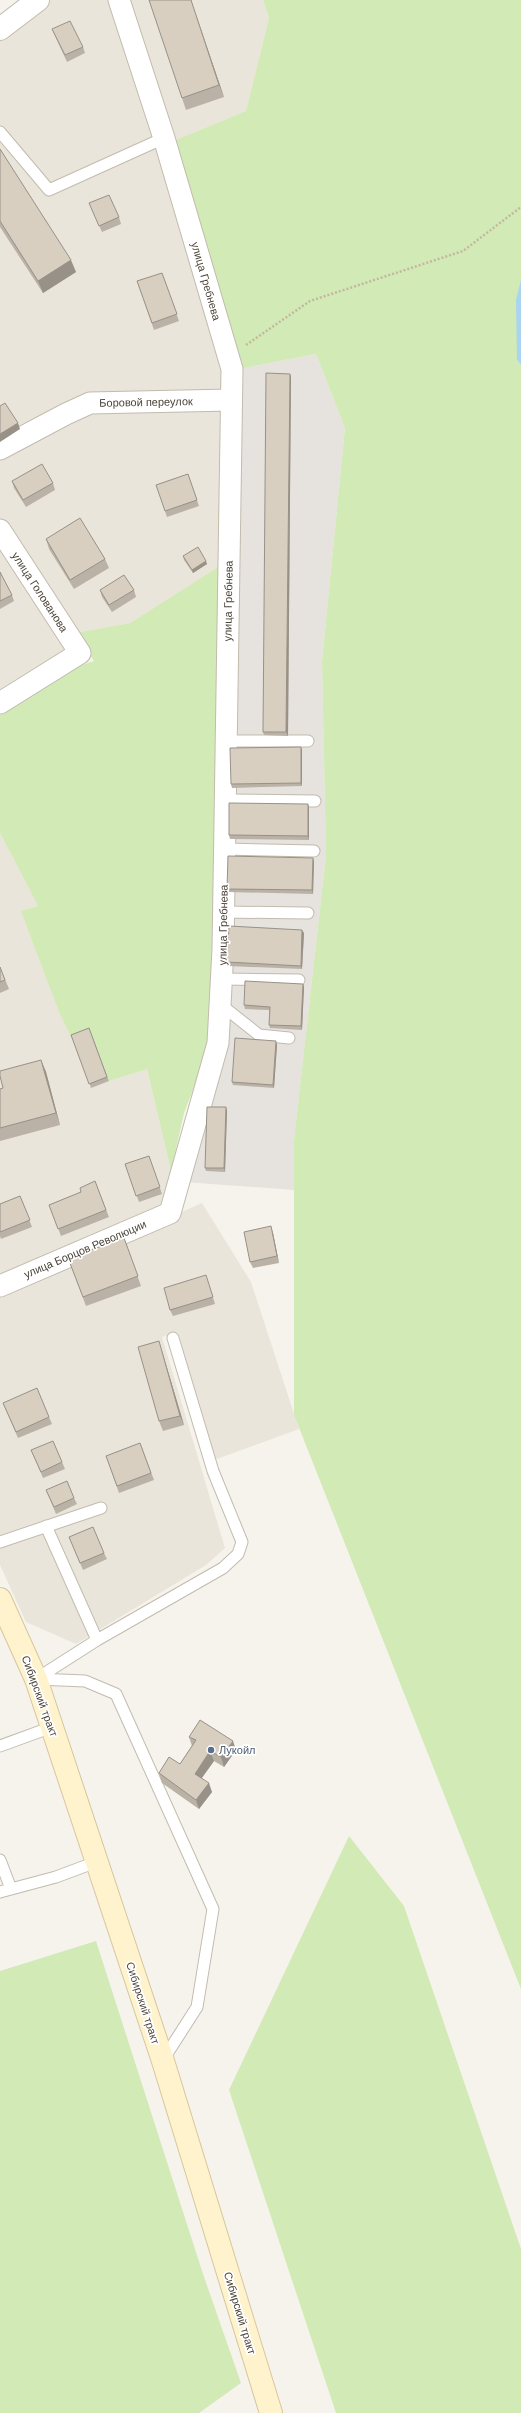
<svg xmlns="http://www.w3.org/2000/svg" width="521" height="2413" font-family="Helvetica,sans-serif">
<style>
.residential{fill:#eae5da}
.industrial{fill:#e6e2dd}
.green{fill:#d2eab5}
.water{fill:#a9d4f2}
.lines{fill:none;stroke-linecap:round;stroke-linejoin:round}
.service-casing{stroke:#c2bbae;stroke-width:13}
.minor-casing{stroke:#c2bbae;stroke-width:23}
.tertiary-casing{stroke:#c2bbae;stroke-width:24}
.secondary-casing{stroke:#d6c79b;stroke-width:24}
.path{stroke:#c4b79f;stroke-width:2.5;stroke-dasharray:2 2;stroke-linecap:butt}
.service{stroke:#fff;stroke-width:11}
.minor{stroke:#fff;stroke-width:21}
.tertiary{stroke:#fff;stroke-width:22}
.secondary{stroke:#fff3cd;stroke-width:22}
.wall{fill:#bab2a6}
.shaded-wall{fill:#979187}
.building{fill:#d8cfc1;stroke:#979187}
.service-dot{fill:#5c6f8a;stroke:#fff;stroke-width:1.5}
.labels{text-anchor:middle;stroke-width:3.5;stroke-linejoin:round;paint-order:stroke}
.street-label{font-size:11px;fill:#4b4439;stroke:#fff}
.service-label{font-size:11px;fill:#4e5e75;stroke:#fff;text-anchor:start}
</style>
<rect width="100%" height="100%" fill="#f6f3ec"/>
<path class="residential" d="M42,0H115L224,370L221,565L130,623L75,633L0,519V32Z
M126,0H263L269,18L246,111L173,141Z
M0,539L73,653L0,698Z
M0,833L38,906L22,911L59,1012L72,1039L90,1087L147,1069L171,1171L166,1207L0,1277Z
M202,1203L251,1282L299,1429L214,1460L178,1332L162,1337L225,1548L206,1565L76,1644L26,1622L0,1565V1292Z"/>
<path class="industrial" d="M316,354L345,428L322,661L326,855L294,1140V1190L184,1182L222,1046L239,369Z"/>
<path class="green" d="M263,0H521V1989L294,1415V1140L326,855L322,661L345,428L316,354L239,369L173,141L246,111L269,18Z
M221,565L212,1040L184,1113L171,1171L147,1069L109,1081L90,1032L72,1039L59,1012L21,911L38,906L0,833V715L75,667L94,661L75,633L130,623Z
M349,1836L404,1906L521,2249V2413H336L229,2090Z
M96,1941L203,2274L241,2383L199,2413H0V1971Z"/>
<path class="water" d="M521,280V365L517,359L516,300Z"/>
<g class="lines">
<defs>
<path id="service" d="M0,132L49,190L164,138
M226,741H308
M225,800L315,801
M224,849L314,851
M223,912L308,913
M221,979L299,980
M220,1004L259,1035L289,1038
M46,1526L97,1640
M0,1542L101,1508
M36,1679L85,1681L116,1694L213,1909L197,2007L163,2060
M36,1679L97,1640L223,1568L238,1554L242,1542L213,1471L173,1338
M0,1746L52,1727
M0,1860L11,1889
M0,1892L56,1877L96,1862"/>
<path id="minor" d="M0,449L66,414L90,403L231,400
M0,530L80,653L0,703
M0,1286L170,1213L218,1043L223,949L232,369L164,138L119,0"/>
<path id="tertiary" d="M0,29L38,0"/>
<path id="secondary" d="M0,1599L36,1679L163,2061L271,2413"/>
</defs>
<use href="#service" class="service-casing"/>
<use href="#minor" class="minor-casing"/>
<use href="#tertiary" class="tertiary-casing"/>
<use href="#secondary" class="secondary-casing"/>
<path class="path" d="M246,345L310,301L463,251L521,207"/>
<use href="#service" class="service"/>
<use href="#minor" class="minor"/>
<use href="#tertiary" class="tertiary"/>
<use href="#secondary" class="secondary"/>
</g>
<path class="wall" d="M191,0L224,97L186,110L182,98Z
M52,29L83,47L85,53L67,62L55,36Z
M0,149L76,272L43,293L0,227Z
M89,203L119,217L121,224L102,232Z
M162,273L179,321L154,330L137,281Z
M290,374L291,377L288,736L264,735L263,732Z
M188,474L199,506L167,517L156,485Z
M12,481L53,483L55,490L26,507L14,488Z
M46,539L105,559L109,568L74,589L49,549Z
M183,556L207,564L193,573L184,560Z
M0,572L12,595L14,601L0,609Z
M100,590H134L136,597L112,612L102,597Z
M301,747L302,750V786L232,788L231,784Z
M308,804L309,808V840L230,839L229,835Z
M314,861L313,894L229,892L227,889Z
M304,933L302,969L228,966L227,962Z
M0,967L9,989L0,993Z
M303,984L304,987L302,1030L270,1028L269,1025V1010L245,1009L244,1005Z
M89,1028L109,1081L91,1088L71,1035Z
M277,1045L274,1088L233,1085L232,1082Z
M41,1060L46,1072L60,1125L0,1141V1089L3,1088Z
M226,1107L227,1111L225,1172L206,1171L205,1168Z
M149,1156L162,1194L139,1202L125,1164Z
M95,1181L109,1217L61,1236L49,1205L81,1192Z
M20,1196L32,1227L1,1239L0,1236V1204Z
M273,1233L279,1263L253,1268L250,1262Z
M124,1238L141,1286L86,1306L68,1258Z
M206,1275L215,1304L173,1316L170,1310Z
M162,1351L184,1425L163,1431L159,1421Z
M3,1403L49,1417L52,1424L18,1438Z
M140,1443L154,1480L119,1493L106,1456Z
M31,1450L62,1462L65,1469L43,1478Z
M46,1490L74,1498L77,1504L56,1514Z
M69,1537L104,1553L107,1559L83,1570Z
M189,1737L236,1750L224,1767L214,1761L202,1778L212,1792L199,1809L162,1783L159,1773L180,1764L192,1746Z"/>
<path class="shaded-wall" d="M191,0L224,97L219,85Z
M71,260L76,272L43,293L38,281Z
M290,374L291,377L288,736L286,732Z
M18,423L20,429L0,442V434Z
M206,561L207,564L193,573L192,570Z
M301,747L302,750V786L301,783Z
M308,804L309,808V840L308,836Z
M313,858L314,861L313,894L312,890Z
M302,930L304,933L302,969L301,966Z
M303,984L304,987L302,1030L301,1026Z
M276,1041L277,1045L274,1088L273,1085Z
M41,1060L46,1072L60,1125L56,1113Z
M226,1107L227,1111L225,1172L224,1168Z
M271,1226L273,1233L279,1263L277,1256Z
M159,1341L162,1351L184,1425L180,1416Z
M233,1741L236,1750L224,1767L221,1757Z
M210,1751L214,1761L198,1783L195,1774Z
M209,1783L212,1792L199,1809L196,1800Z"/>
<path class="building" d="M149,0H191L219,85L182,98Z
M70,21L83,47L65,55L52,29Z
M0,149L71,260L38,281L0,221Z
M109,195L119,217L99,226L89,203Z
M162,273L177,314L152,323L137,281Z
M266,373L290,374L286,732H263Z
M5,403L18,423L0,434V406Z
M42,464L53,483L23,500L12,481Z
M188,474L197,500L165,511L156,485Z
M80,518L105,559L70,580L46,539Z
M198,547L206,561L192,570L183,556Z
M0,572L12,595L0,601Z
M124,575L134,590L109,605L100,590Z
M301,747V783L231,784L230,748Z
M229,803L308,804V836L229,835Z
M228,856L313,858L312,890L227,889Z
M229,926L302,930L301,966L227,962Z
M0,967L5,980L0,982Z
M245,981L303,984L301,1026L269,1025L270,1007L244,1005Z
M89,1028L107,1077L89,1084L71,1035Z
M235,1038L276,1041L273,1085L232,1082Z
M41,1060L56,1113L0,1128V1089L3,1088L0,1076V1071Z
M207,1107H226L224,1168H205Z
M149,1156L160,1187L136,1196L125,1164Z
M95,1181L106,1210L58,1229L49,1205L81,1192L80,1188Z
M20,1196L30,1220L0,1232V1204Z
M271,1226L277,1256L250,1262L244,1232Z
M124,1238L138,1276L83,1297L68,1258Z
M206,1275L213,1297L170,1310L164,1288Z
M159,1341L180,1416L159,1421L138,1347Z
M37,1388L49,1417L16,1432L3,1403Z
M53,1441L62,1462L41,1472L31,1450Z
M140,1443L151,1473L117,1486L106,1456Z
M67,1481L74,1498L54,1507L46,1490Z
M93,1527L104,1553L80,1563L69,1537Z
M200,1720L233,1741L221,1757L210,1751L195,1774L209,1783L196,1800L159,1773L169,1757L180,1764L196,1740L189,1737Z"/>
<circle class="service-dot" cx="211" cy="1750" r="4"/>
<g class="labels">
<g class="street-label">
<text transform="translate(206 281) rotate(74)" y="4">улица Гребнева</text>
<text transform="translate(146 402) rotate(-1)" y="4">Боровой переулок</text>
<text transform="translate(40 592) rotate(57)" y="4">улица Голованова</text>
<text transform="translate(228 601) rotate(-89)" y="4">улица Гребнева</text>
<text transform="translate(223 925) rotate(-89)" y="4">улица Гребнева</text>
<text transform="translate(85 1249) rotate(-23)" y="4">улица Борцов Революции</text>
<text transform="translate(40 1696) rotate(70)" y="4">Сибирский тракт</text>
<text transform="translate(143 2003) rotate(72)" y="4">Сибирский тракт</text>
<text transform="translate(240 2313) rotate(73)" y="4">Сибирский тракт</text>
</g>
<g class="service-label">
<text x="219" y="1754">Лукойл</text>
</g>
</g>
</svg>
